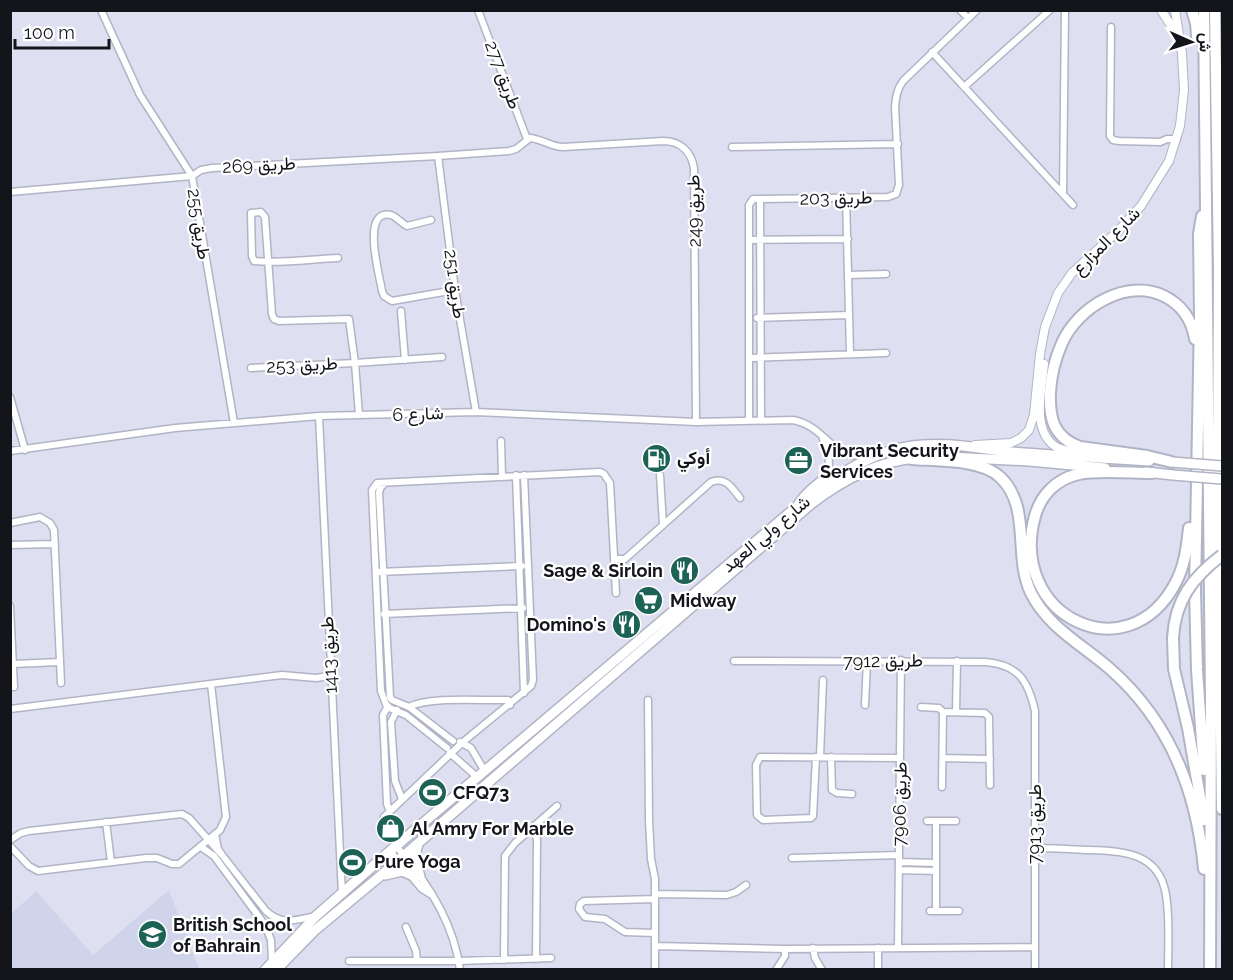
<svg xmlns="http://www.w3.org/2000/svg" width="1233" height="980" font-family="Raleway,Vazirmatn,sans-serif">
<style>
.built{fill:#d0d4eb}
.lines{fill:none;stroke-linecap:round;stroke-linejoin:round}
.minor-casing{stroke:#b1b4c4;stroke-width:9}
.tertiary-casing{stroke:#b1b4c4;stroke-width:10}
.primary-casing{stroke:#b1b4c4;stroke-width:12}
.motorway-casing{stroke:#b1b4c4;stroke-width:14}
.minor{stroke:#fff;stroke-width:6}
.tertiary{stroke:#fff;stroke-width:8}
.primary{stroke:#fff;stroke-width:9}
.motorway{stroke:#fff;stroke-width:10}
.primary-bridge-casing{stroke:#b1b4c4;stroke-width:12;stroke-linecap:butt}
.motorway-bridge-casing{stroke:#b1b4c4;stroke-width:14;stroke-linecap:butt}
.primary-bridge{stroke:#fff;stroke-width:9}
.motorway-bridge{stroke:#fff;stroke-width:10}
.labels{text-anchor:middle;stroke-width:4.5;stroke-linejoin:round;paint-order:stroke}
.street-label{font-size:18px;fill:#14151b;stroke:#fff}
.poi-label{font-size:18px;font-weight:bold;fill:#14151b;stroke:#fff;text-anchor:start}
</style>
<rect width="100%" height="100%" fill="#dee0f1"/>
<path class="built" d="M169,890L199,969H11V914L36,891L93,955Z"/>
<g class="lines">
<defs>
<path id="minor" d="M101,10L140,95L192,176L234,423
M478,10L527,139
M960,10L968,18
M1111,27L1110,136L1113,140L1119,141L1160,142L1167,139H1177
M932,52L1073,205
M1222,66V67
M964,87L1050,10
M732,147L898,144
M438,156L455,290L476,412
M10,192L192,176L201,170L212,168L438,156L509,151L516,149L530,138C542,139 551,147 563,147L663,141C680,141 691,151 694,168L696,422
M1063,194L1065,10
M846,197L850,353
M760,199L888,197L896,194L899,185L895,107C896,97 897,89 903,81L977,10
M431,220L407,226C401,223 397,217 391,215C360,208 380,277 382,291L384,296L392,301L455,290
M749,240L848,239
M848,275L886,274
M401,311L405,360
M757,318L849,315
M750,358L886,353
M251,368L355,363L349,319L279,321L274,319L272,314L265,217L261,212L251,213L252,256L254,261C280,264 312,259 338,258
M10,397L25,450
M359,415L355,363L442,357
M319,416L342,894
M749,421V205L753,199H760L761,421
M501,441L502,476
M10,451L175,428L319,416L476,412L696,422L793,420C829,427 829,462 871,455
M516,475L524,693
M660,475L663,525
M385,483L381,487L379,492L390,697L392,700L409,707L453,741
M797,504C814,475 841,484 823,439
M10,523L40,517L50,523L54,530L61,683
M10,545L55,544
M614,559H625L711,482C726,476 732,488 740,498
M379,572L522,566
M10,606L14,687
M384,614L523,608
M734,661L986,662C1018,665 1028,680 1035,711V970
M13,664L60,662
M648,700L649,820L651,859L655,879V970
M865,705L867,661
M388,706L383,715L387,804L390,811
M409,707C429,696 483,701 508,700L510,705
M921,707L939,708L943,712L942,787
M10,709L282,675L316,678L330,676
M397,710L391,722L395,781L402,799
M943,712L985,713L989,717L990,785
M956,712L957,661
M460,742L471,748L484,770
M447,748L406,715L387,707L381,691L372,490L377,483L600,472L604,474L610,483L616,593
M450,753L477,777
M816,757L813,816L811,818L763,820L757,815L756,765L760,757L900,758
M820,757L823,680
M831,757L832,790L837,793L852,794
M943,758L990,759
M384,817L463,742L531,686L533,680L524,475
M927,821H956
M106,822L111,862
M534,826L537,840L536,959
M215,834L218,849L222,855L266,911C282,926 296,920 316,916
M10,840L21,833L29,831L182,814L189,818L222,855
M10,846L29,866L38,871L146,858H157L172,864H179L220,830L226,817L211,684
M396,846C427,881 454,922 460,970
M201,847L214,856L265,925L271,940L272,963
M1035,848C1052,848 1069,849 1086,850C1121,851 1159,851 1166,895C1170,919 1168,945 1168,970
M390,851L422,889L430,894
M792,858L899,855
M899,862L936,863
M899,870L936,871
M655,894L727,895L736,892L746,885
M930,911H959
M936,911V821
M406,927L416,951L417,961
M655,933L625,932L605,919L585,917L579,909L580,904L584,901L655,899
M655,946L785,949L1035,947
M813,948L815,958L822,970
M878,948V970
M898,948L901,660
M504,960L505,856L515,843L557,806
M349,961H459L551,958
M776,970L785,956V949"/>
<path id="tertiary" d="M1161,10L1177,35
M1044,364C1042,389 1030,433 1058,448C1065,451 1073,452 1081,453
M975,445L1011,443L1021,438L1029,430L1034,415L1040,354L1045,327L1058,293L1072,273L1117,232L1141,206L1169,161L1180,126L1184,90L1182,53L1175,10"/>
<path id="primary" d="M949,457L1029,461L1105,468
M1146,472L1173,475
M418,844L414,860L420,876
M385,875L402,871L411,875
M265,970L316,916L390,851L807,498C837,475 873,451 912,446C945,441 979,449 1012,452C1057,456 1103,458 1149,461
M276,970L314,931L379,877L811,504C842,480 877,461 917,458"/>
<path id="motorway" d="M1192,10L1196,23L1197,36
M1204,10L1211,699L1210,970
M1215,10L1219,266L1218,499L1222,809
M1202,216L1199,234L1200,316L1195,591L1197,670L1204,770
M912,459C937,461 981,459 1000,477C1032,507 1013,556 1031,593C1048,627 1081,644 1109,668C1169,720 1197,792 1204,869
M1172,462L1147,456L1080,447C1053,437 1049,418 1050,392C1051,375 1055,359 1062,343C1078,307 1126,278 1164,296C1182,305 1192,320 1195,339
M1152,473C1132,473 1097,470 1079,474C1056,479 1041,495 1035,516C1007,616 1128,675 1176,582C1185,565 1187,546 1189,528
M1173,638L1174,669L1188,728L1204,820"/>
</defs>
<use href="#minor" class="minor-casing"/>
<use href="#tertiary" class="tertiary-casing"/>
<use href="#primary" class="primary-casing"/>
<use href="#motorway" class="motorway-casing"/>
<use href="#minor" class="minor"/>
<use href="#tertiary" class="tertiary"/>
<use href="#primary" class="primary"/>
<use href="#motorway" class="motorway"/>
<defs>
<path id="primary-bridge" d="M1172,462L1222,466
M1173,475L1222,479"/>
<path id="motorway-bridge" d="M1173,638C1175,600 1193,577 1222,555"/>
</defs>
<use href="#primary-bridge" class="primary-bridge-casing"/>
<use href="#motorway-bridge" class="motorway-bridge-casing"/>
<use href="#primary-bridge" class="primary-bridge"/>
<use href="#motorway-bridge" class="motorway-bridge"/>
</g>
<defs>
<symbol id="fuel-disc" viewBox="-11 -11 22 22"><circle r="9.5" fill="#1c6356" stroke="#fff"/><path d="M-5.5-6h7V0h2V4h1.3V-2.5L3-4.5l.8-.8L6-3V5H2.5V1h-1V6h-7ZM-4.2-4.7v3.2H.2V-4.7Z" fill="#fff"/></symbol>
<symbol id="office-disc" viewBox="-11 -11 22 22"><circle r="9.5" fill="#1c6356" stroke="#fff"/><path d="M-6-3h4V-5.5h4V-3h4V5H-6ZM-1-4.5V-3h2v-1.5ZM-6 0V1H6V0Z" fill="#fff"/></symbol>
<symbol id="restaurant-disc" viewBox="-11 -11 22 22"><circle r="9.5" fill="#1c6356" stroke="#fff"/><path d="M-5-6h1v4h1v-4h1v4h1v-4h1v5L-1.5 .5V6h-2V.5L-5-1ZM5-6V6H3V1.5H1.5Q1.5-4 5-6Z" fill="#fff"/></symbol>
<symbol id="supermarket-disc" viewBox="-11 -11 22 22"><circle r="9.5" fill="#1c6356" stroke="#fff"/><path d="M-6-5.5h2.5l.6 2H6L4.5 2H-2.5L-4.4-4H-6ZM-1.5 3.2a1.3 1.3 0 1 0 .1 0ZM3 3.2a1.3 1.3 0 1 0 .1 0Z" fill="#fff"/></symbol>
<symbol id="stadium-disc" viewBox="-11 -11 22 22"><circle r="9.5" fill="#1c6356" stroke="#fff"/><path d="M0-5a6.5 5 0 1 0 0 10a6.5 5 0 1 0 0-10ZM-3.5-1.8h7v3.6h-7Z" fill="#fff"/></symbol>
<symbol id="shop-disc" viewBox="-11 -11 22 22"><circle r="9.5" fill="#1c6356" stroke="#fff"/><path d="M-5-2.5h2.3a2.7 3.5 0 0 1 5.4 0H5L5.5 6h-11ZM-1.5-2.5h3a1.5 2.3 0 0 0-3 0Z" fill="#fff"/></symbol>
<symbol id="school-disc" viewBox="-11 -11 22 22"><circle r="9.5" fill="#1c6356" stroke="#fff"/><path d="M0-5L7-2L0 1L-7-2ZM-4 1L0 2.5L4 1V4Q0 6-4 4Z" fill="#fff"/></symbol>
</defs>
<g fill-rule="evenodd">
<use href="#fuel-disc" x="640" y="442" width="33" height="33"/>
<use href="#office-disc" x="782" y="444" width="33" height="33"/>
<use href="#restaurant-disc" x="668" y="554" width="33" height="33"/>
<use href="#supermarket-disc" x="632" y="584" width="33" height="33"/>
<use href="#restaurant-disc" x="610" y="608" width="33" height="33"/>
<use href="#stadium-disc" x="416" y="776" width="33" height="33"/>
<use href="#shop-disc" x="374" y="812" width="33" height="33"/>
<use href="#stadium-disc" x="336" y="846" width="33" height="33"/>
<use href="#school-disc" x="136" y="918" width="33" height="33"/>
</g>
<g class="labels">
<g class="street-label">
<text transform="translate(503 75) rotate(69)" y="6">طريق 277</text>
<text transform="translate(259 165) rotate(-3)" y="6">طريق 269</text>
<text transform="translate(836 198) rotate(-1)" y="6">طريق 203</text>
<text transform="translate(694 211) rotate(-91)" y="6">طريق 249</text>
<text transform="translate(199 224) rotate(81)" y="6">طريق 255</text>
<text transform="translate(1106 241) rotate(-45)" y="6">شارع المزارع</text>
<text transform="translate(455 284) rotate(82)" y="6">طريق 251</text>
<text transform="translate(302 365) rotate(-3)" y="6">طريق 253</text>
<text transform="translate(418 414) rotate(-2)" y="6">شارع 6</text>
<text transform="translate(766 534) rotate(-40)" y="6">شارع ولي العهد</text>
<text transform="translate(329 655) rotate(-93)" y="6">طريق 1413</text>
<text transform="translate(883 661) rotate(-1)" y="6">طريق 7912</text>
<text transform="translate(900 804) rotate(-89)" y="6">طريق 7906</text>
<text transform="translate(1035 824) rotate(-90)" y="6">طريق 7913</text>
</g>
<g class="poi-label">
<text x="820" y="457">Vibrant Security<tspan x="820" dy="21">Services</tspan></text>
<text x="677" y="464">أوكي</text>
<text x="663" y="577" text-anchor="end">Sage &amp; Sirloin</text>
<text x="670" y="607">Midway</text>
<text x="606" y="631" text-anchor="end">Domino's</text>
<text x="453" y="799">CFQ73</text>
<text x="411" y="835">Al Amry For Marble</text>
<text x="374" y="868">Pure Yoga</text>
<text x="173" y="931">British School<tspan x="173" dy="21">of Bahrain</tspan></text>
</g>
</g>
<rect width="1233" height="980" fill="none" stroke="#14151b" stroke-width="24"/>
<g transform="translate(1191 42) rotate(93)" stroke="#ffffff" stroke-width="4.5" paint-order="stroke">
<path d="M0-4.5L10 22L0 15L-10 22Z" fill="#14151b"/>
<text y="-9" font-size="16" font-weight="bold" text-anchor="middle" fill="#14151b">ش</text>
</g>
<path d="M15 39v9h94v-9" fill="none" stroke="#14151b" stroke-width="3"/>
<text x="24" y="39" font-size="18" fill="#14151b" stroke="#ffffff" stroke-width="4.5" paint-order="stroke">100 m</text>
</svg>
